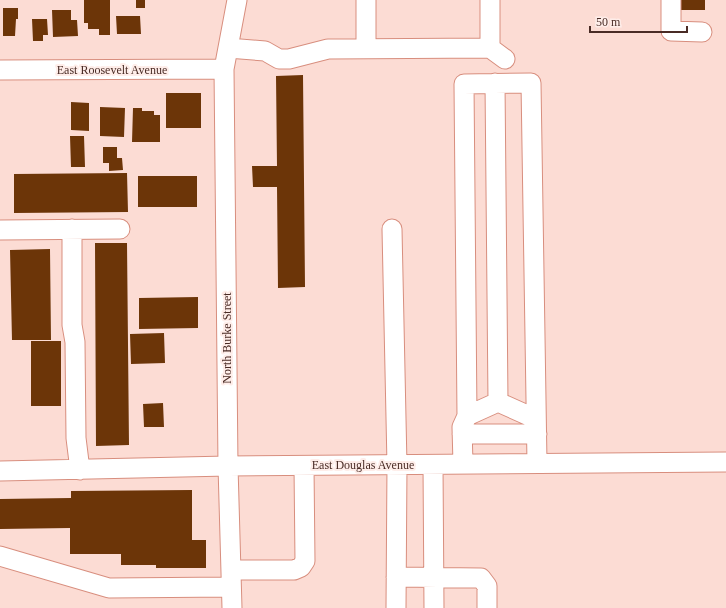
<svg xmlns="http://www.w3.org/2000/svg" width="726" height="608" font-family="Georgia,serif">
<style>
.building{fill:#6c3508}
.lines{fill:none;stroke-linecap:round;stroke-linejoin:round}
.minor-casing{stroke:#d88e7e;stroke-width:21}
.minor{stroke:#fff;stroke-width:19}
.labels{text-anchor:middle;stroke-width:4;stroke-linejoin:round;paint-order:stroke}
.street-label{font-size:12px;fill:#492b25;stroke:#feede9}
</style>
<rect width="100%" height="100%" fill="#fcdcd4"/>
<path class="building" d="M84,0H110V35H99V29H88V23H84Z
M136,0H145V8H136Z
M680,0H705V10H680Z
M3,8H18V19H16L15,36H3Z
M52,10H71V20H77L78,36L53,37Z
M116,16H140L141,34H117Z
M32,19H47L48,35H43V41H33Z
M303,75L305,287L278,288L277,187H253L252,166H277L276,76Z
M166,93H201V128H166Z
M71,102L89,103V131L71,130Z
M100,107L125,108L124,137L100,136Z
M133,108H142V111H154V115H160V142H132Z
M70,136H84L85,167H71Z
M103,147H117V158H122L123,170L109,171V163H103Z
M127,173L128,212L14,213V174Z
M138,176H197V207H138Z
M95,243H127L129,445L96,446Z
M50,249L51,340H12L10,250Z
M198,297V328L139,329V298Z
M164,333L165,363L131,364L130,334Z
M31,341H61V406H31Z
M163,403L164,427H144L143,404Z
M192,490V540H206V568H156V565H121V554H70V528L0,529V499L71,498V491Z"/>
<g class="lines">
<defs>
<path id="minor" d="M490,0V48
M671,0V31L702,32
M228,48L265,51L279,59H289L328,49L490,48L505,59
M366,48V0
M0,70L224,69
M495,83L498,402L536,419
M72,229V325L75,342L76,438L80,470
M392,229L397,465L396,608
M0,230L120,229
M467,416L498,402
M462,434H537
M463,464L462,427L467,416L464,84L531,83L537,463
M433,465L434,608
M0,471L228,466L726,462
M0,556L109,588L231,587
M231,570H294L301,567L305,561L304,466
M396,577L481,578L487,586V608
M232,608L228,466L224,69L237,0"/>
</defs>
<use href="#minor" class="minor-casing"/>
<use href="#minor" class="minor"/>
</g>
<g class="labels">
<g class="street-label">
<text x="112" y="74">East Roosevelt Avenue</text>
<text transform="translate(227 338) rotate(-90)" y="4">North Burke Street</text>
<text x="363" y="469">East Douglas Avenue</text>
</g>
</g>
<path d="M590 26v6h97v-6" fill="none" stroke="#492b25" stroke-width="2"/>
<text x="596" y="26" font-size="12" fill="#492b25" stroke="#feede9" stroke-width="3" paint-order="stroke">50 m</text>
</svg>
